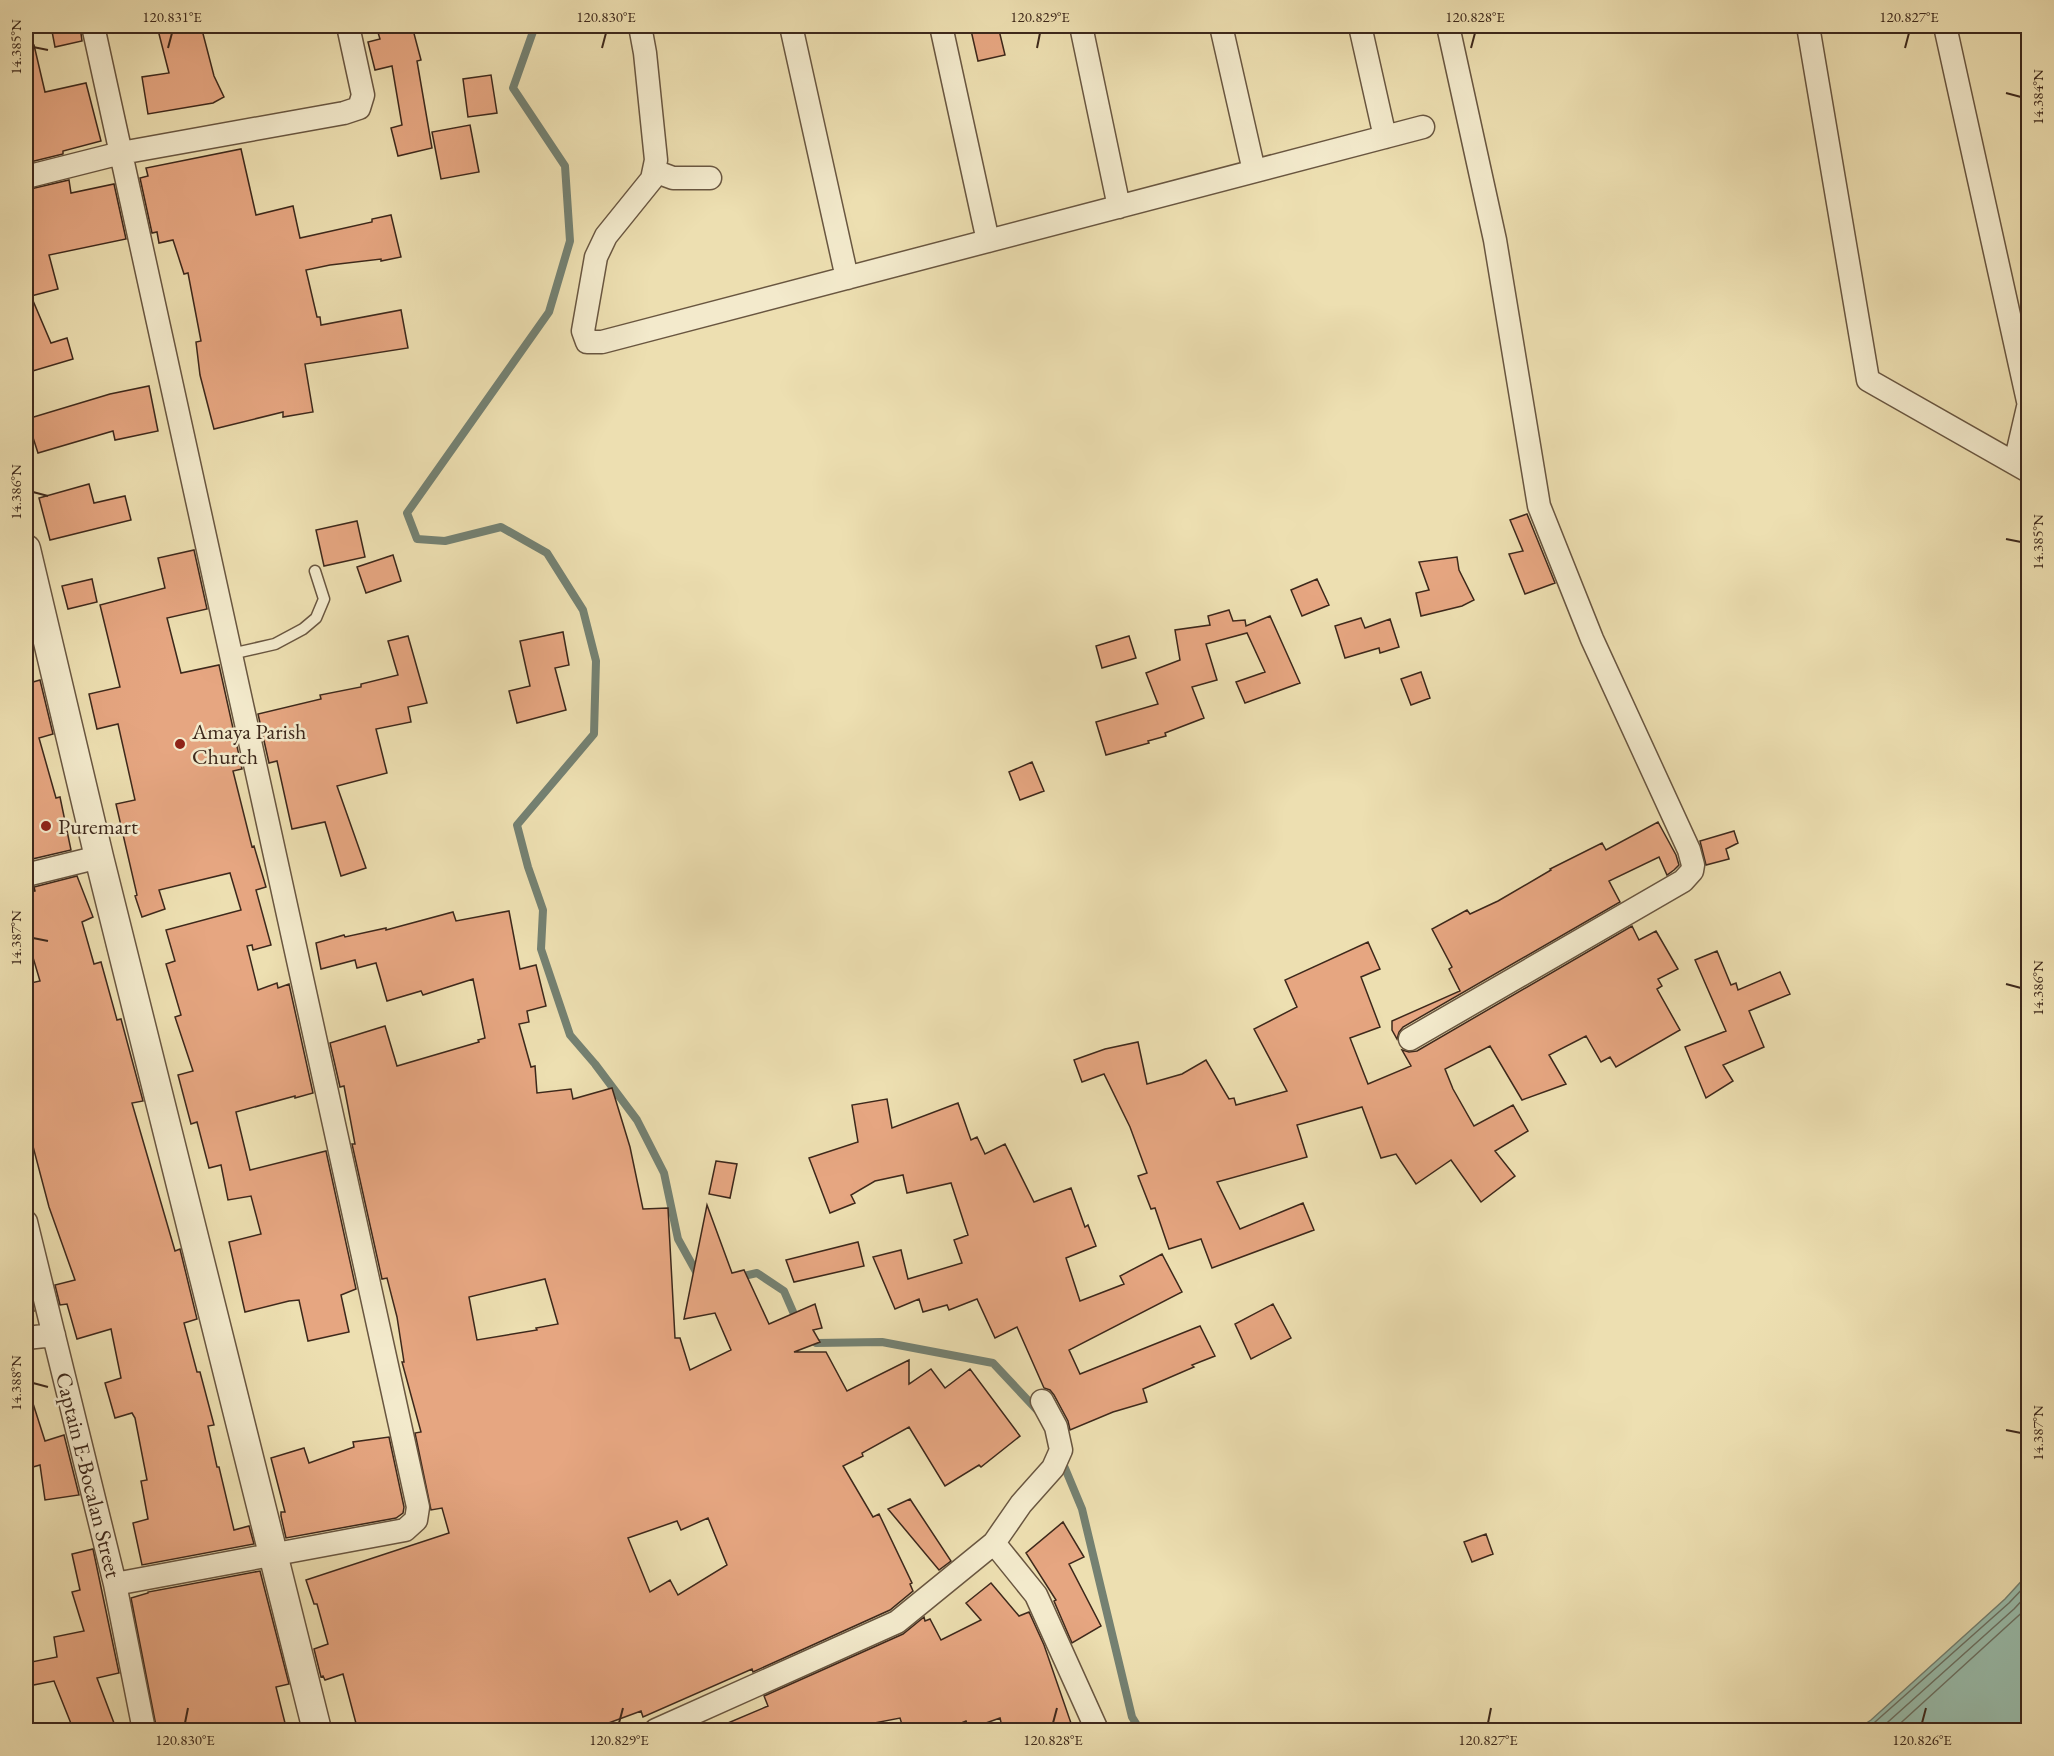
<svg xmlns="http://www.w3.org/2000/svg" width="2054" height="1756" font-family="'EB Garamond',serif">
<style>
.water{fill:#99bdac;stroke:#748172;stroke-width:1.5}
.lines{fill:none;stroke-linecap:round;stroke-linejoin:round}
.shore{stroke:#6b7264;stroke-width:1.5}
.stream{stroke:#748172;stroke-width:8}
.building{fill:#e6a681;stroke:#3d281b;stroke-width:1.5;fill-rule:evenodd}
.service-casing{stroke:#695640;stroke-width:13}
.minor-casing{stroke:#695640;stroke-width:25}
.tertiary-casing{stroke:#695640;stroke-width:31}
.service{stroke:#f3eacc;stroke-width:10}
.minor{stroke:#f3eacc;stroke-width:22}
.tertiary{stroke:#f3eacc;stroke-width:28}
.ticks{fill:none;stroke:#3d281b;stroke-width:2}
.poi-dot{fill:#8f2418;stroke:#f3eacc;stroke-width:2}
.labels{text-anchor:middle;stroke-width:5;stroke-linejoin:round;paint-order:stroke}
.poi-label{font-size:22px;fill:#3d281b;stroke:#f3eacc;text-anchor:start}
.street-label{font-size:22px;fill:#3d281b;stroke:#f3eacc}
.neatline{fill:none;stroke:#3d281b;stroke-width:2}
.ticks-label{font-size:15px;text-anchor:middle;fill:#3d281b}
</style>
<rect width="100%" height="100%" fill="#eddfb1"/>
<filter id="stains"><feTurbulence type="fractalNoise" baseFrequency=".00333" numOctaves="4"/><feColorMatrix values="0 0 0 0 .2 0 0 0 0 .09 0 0 0 0 .02 0 0 0 .5 -.17"/></filter>
<radialGradient id="worn" r=".72"><stop offset=".6" stop-color="#630" stop-opacity="0"/><stop offset="1" stop-color="#630" stop-opacity=".3"/></radialGradient>
<path class="water" d="M2028,1574V1730H1856L1871,1720L2005,1599Z"/>
<g class="lines">
<path class="shore" d="M1866,1730L2009,1603L2028,1583
M1879,1730L2014,1609L2028,1594
M1893,1730L2028,1607"/>
<path class="stream" d="M535,26L513,88L565,166L570,241L549,312L407,513L417,539L445,541L501,527L547,553L583,610L596,661L594,734L517,825L528,867L543,910L541,949L570,1035L595,1064L637,1120L664,1173L678,1239L699,1277
M739,1277L757,1273L784,1291L797,1321
M810,1337L816,1343L882,1342L993,1363L1037,1410
M1062,1461L1082,1509L1132,1717L1140,1730"/>
</g>
<path class="building" d="M51,26H80L82,41L55,47Z
M178,26H201L214,76L224,97L213,103L148,114L142,77L169,73L158,30Z
M376,26H412L421,60L417,61L432,148L398,156L391,128L402,125L392,66L375,70L368,42L380,39Z
M970,26H998L1005,55L978,61Z
M34,45L45,92L86,83L101,141L63,151V154L26,163V46Z
M491,75L497,113L468,117L463,79Z
M470,125L479,172L441,179L432,132Z
M241,149L256,215L293,206L300,238L372,222V219L391,215L401,257L381,261V259L330,265L306,270L317,317H320L321,325L401,310L408,348L305,364L313,412L283,417V412L214,429L200,375L196,342L201,341L188,273L184,274L173,240L159,243L157,232L152,233L140,178L148,176L146,168Z
M69,180L71,193L114,184L126,239L49,255L58,289L31,296L51,343L67,338L73,359L26,373V190Z
M149,386L158,431L115,440L113,431L38,453L27,419L110,394Z
M89,484L94,503L125,496L131,520L50,540L39,498Z
M1527,514L1555,583L1525,594L1509,554L1523,551L1510,520Z
M357,521L365,557L324,566L316,530Z
M194,550L207,609L167,618L181,673L219,665L242,769L233,771L252,847L254,846L266,887L256,890L271,945L253,950L252,945L247,946L258,990L277,983L278,988L289,984L313,1093L295,1098V1096L236,1112L250,1170L326,1151L356,1289L341,1295L349,1332L308,1341L299,1300L289,1301L245,1312L229,1242L261,1234L251,1196L228,1200L221,1165L209,1168L197,1122L191,1124L178,1075L193,1071L175,1017L181,1015L166,964L175,961L166,930L241,910L230,873L159,890L165,909L142,917L135,896L137,895L116,804L135,800L118,724L97,729L89,694L120,687L100,605L165,588L158,558Z
M393,555L401,581L366,593L357,567Z
M1457,557L1459,570L1474,600L1462,606L1421,616L1416,593L1429,590L1419,562Z
M92,579L97,602L68,609L62,586Z
M1317,579L1329,605L1302,616L1291,590Z
M1229,610L1233,621L1245,620L1246,626L1270,616L1300,683L1245,703L1236,682L1265,672L1247,633L1206,644L1217,680L1192,687L1204,718L1165,733L1166,736L1148,741L1149,743L1106,755L1096,722L1158,704L1146,673L1180,660L1175,630L1210,625L1208,616Z
M1361,618L1365,628L1390,619L1399,647L1380,653L1379,648L1345,658L1335,626Z
M563,632L569,665L555,668L566,710L517,723L509,691L530,686L520,641Z
M408,636L427,703L408,707L411,722L376,729L387,773L337,786L366,868L341,876L325,822L292,829L277,761L269,763L258,714L321,699L320,695L361,687V684L398,675L388,641Z
M1129,636L1136,658L1102,668L1096,646Z
M1421,672L1430,698L1411,705L1401,679Z
M40,680L53,734L39,738L56,798L60,797L71,850L28,860L26,847V684Z
M1032,762L1044,791L1020,800L1009,772Z
M1658,822L1676,855L1679,865L1674,870L1667,875L1659,857L1609,881L1620,902L1403,1027L1399,1032L1397,1039L1392,1030V1021L1460,991L1449,969L1452,967L1432,929L1467,910L1470,914L1498,901L1551,870L1550,869L1602,843L1606,850Z
M1734,831L1738,843L1726,849L1729,859L1706,865L1700,841Z
M77,876L93,917L82,922L94,964L101,962L117,1020L121,1019L143,1101L132,1103L175,1251L180,1249L197,1319L184,1323L197,1372H200L214,1425L208,1426L217,1467H219L234,1530L249,1526L254,1544L142,1565L133,1523L148,1519L141,1481L147,1480L135,1418L132,1413L115,1418L105,1383L121,1378L111,1329L77,1339L67,1304L60,1305L55,1285L75,1280L49,1207L26,1120V984L40,981L26,934V893L35,891L34,887Z
M509,911L520,969L536,965L546,1006L527,1011L529,1022L519,1024L531,1067L535,1066L537,1093L571,1089L573,1099L612,1088L630,1147L643,1209L668,1208L675,1338H680L690,1370L731,1350L715,1313L684,1319L707,1205L732,1273L744,1270L769,1324L815,1304L822,1328L813,1330L820,1342L794,1352H826L847,1391L909,1360V1384L931,1369L945,1388L970,1369L1020,1436L981,1467L979,1465L945,1486L909,1427L862,1453L863,1456L843,1466L873,1517L879,1514L912,1583L910,1584L913,1591L890,1610L753,1672L752,1669L643,1717L641,1711L587,1731H358L343,1674L325,1680L323,1676L321,1677L314,1649L328,1644L317,1604H314L306,1580L449,1533L442,1508L431,1510L415,1433L421,1432L402,1362H404L397,1317L387,1278L382,1279L352,1144H355L344,1086L340,1087L330,1043L385,1026L397,1066L479,1042L478,1040L485,1038L473,979L423,995L421,991L387,1001L376,963L357,968L355,960L321,969L316,943L344,935L345,937L386,928V930L453,912L456,921ZM545,1279L558,1324L536,1328L537,1330L477,1340L469,1297ZM708,1518L727,1565L678,1595L670,1580L650,1592L628,1538L677,1521L681,1530Z
M1632,926L1639,940L1656,931L1678,969L1658,979L1662,986L1657,989L1680,1030L1616,1067L1610,1057L1601,1062L1586,1036L1549,1055L1566,1084L1522,1100L1490,1046L1445,1069L1453,1089L1474,1126L1513,1105L1528,1131L1495,1151L1515,1176L1481,1202L1451,1160L1416,1184L1396,1154L1381,1158L1362,1107L1297,1125L1307,1157L1217,1182L1240,1229L1303,1203L1314,1230L1212,1268L1201,1239L1169,1249L1155,1208L1151,1209L1138,1176L1147,1173L1130,1127L1104,1074L1082,1082L1074,1060L1105,1049L1138,1042L1147,1084L1182,1074L1206,1060L1229,1099L1234,1098L1236,1105L1287,1091L1254,1029L1297,1007L1285,980L1368,942L1380,969L1361,977L1380,1027L1350,1038L1368,1084L1411,1066L1402,1050L1409,1052L1417,1051Z
M1717,951L1731,985L1736,983L1738,990L1780,972L1790,994L1749,1011L1764,1047L1723,1065L1733,1081L1706,1098L1685,1047L1726,1031L1695,960Z
M887,1099L892,1128L958,1103L971,1140L977,1137L985,1154L1005,1144L1034,1202L1071,1188L1085,1227L1088,1225L1096,1246L1066,1258L1080,1301L1124,1284L1120,1276L1162,1254L1182,1292L1069,1350L1080,1374L1200,1326L1215,1356L1192,1365L1194,1367L1143,1389L1147,1402L1113,1412L1070,1430L1068,1421L1054,1395L1050,1390L1044,1388L1017,1327L995,1338L977,1299L949,1310L947,1305L923,1312L919,1299L895,1309L873,1257L901,1250L908,1279L962,1263L954,1240L968,1235L951,1183L907,1193L903,1175L875,1181L851,1195L855,1203L830,1213L809,1158L858,1142L852,1105Z
M716,1161L737,1164L730,1198L709,1194Z
M858,1242L864,1266L794,1282L786,1260Z
M29,1292L34,1311L26,1314V1293Z
M1273,1304L1291,1338L1251,1359L1235,1324Z
M26,1394H30L45,1441L64,1435L79,1495L45,1500L40,1465L26,1469Z
M389,1437L404,1507L403,1513L396,1518L286,1538L281,1516V1512H285L271,1458L304,1448L309,1463L354,1447L353,1442Z
M910,1499L951,1561L939,1570L888,1509Z
M1063,1522L1084,1557L1069,1564L1101,1626L1072,1643L1054,1601L1056,1600L1026,1553Z
M1486,1534L1493,1554L1472,1562L1464,1542Z
M93,1549L119,1673L97,1678L117,1731H74L54,1681L28,1686L26,1673V1663L57,1657L54,1637L84,1631L72,1592L80,1590L72,1554Z
M260,1571L289,1684L276,1687L287,1731H157L131,1598L148,1593V1592Z
M991,1583L1019,1616L1029,1612L1044,1645L1072,1726L1060,1731H1003L1000,1718L969,1729L966,1721L942,1731H904L900,1718L833,1731H709L768,1706L764,1696L903,1634L924,1617L925,1621L930,1619L941,1640L981,1620L966,1603Z"/>
<g class="lines">
<defs>
<path id="service" d="M231,654L275,644L303,629L316,618L324,599L315,571"/>
<path id="minor" d="M93,26L418,1507L416,1520L405,1530L115,1584
M640,26L645,53L656,160L652,179L606,236L596,257L583,331L587,342H602L1423,127
M791,26L847,278
M941,26L988,241
M1081,26L1119,207
M1221,26L1254,171
M1360,26L1385,137
M1808,26L1868,380L2028,471
M1945,26L2028,401
M654,171L673,178H710
M26,177L121,153L344,113L359,108L363,95L348,26
M2015,463L2028,407
M26,875L99,857
M1410,1039L1683,881L1692,871L1693,865L1689,850L1592,639L1539,506L1495,240L1448,26
M26,1222L115,1584L144,1730
M26,1338L54,1335
M994,1543L1021,1504L1053,1468L1061,1450L1056,1427L1042,1401
M656,1730L897,1622L994,1543L1036,1595L1097,1730"/>
<path id="tertiary" d="M26,549L99,857L317,1730"/>
</defs>
<use href="#service" class="service-casing"/>
<use href="#minor" class="minor-casing"/>
<use href="#tertiary" class="tertiary-casing"/>
<use href="#service" class="service"/>
<use href="#minor" class="minor"/>
<use href="#tertiary" class="tertiary"/>
</g>
<path class="ticks" d="M33,47L48,50M168,48L172,33M602,48L606,33M1037,48L1040,33M1471,48L1475,33M1905,48L1909,33M2006,93L2021,97M33,492L48,496M2006,539L2021,542M33,938L48,941M2006,984L2021,988M33,1383L48,1387M2006,1430L2021,1433M185,1723L188,1708M619,1723L623,1708M1053,1723L1057,1708M1488,1723L1491,1708M1922,1723L1926,1708"/>
<g class="poi-dot">
<circle cx="180" cy="744" r="6"/>
<circle cx="46" cy="826" r="6"/>
</g>
<g class="labels">
<g class="poi-label">
<text x="192" y="739">Amaya Parish<tspan x="192" dy="25">Church</tspan></text>
<text x="58" y="834">Puremart</text>
</g>
<g class="street-label">
<text transform="translate(89 1475) rotate(76)" y="8">Captain E-Bocalan Street</text>
</g>
</g>
<rect width="2054" height="1756" fill="none" stroke="#eddfb1" stroke-width="66"/>
<rect x="33" y="33" width="1988" height="1690" class="neatline"/>
<g class="ticks-label">
<text x="172" y="22">120.831°E</text>
<text x="606" y="22">120.830°E</text>
<text x="1040" y="22">120.829°E</text>
<text x="1475" y="22">120.828°E</text>
<text x="1909" y="22">120.827°E</text>
<text transform="translate(16 47) rotate(-90)" y="5">14.385°N</text>
<text transform="translate(2038 97) rotate(-90)" y="5">14.384°N</text>
<text transform="translate(16 492) rotate(-90)" y="5">14.386°N</text>
<text transform="translate(2038 542) rotate(-90)" y="5">14.385°N</text>
<text transform="translate(16 938) rotate(-90)" y="5">14.387°N</text>
<text transform="translate(2038 988) rotate(-90)" y="5">14.386°N</text>
<text transform="translate(16 1383) rotate(-90)" y="5">14.388°N</text>
<text transform="translate(2038 1433) rotate(-90)" y="5">14.387°N</text>
<text x="185" y="1745">120.830°E</text>
<text x="619" y="1745">120.829°E</text>
<text x="1053" y="1745">120.828°E</text>
<text x="1488" y="1745">120.827°E</text>
<text x="1922" y="1745">120.826°E</text>
</g>
<rect width="100%" height="100%" filter="url(#stains)"/>
<rect width="100%" height="100%" fill="url(#worn)"/>
</svg>
